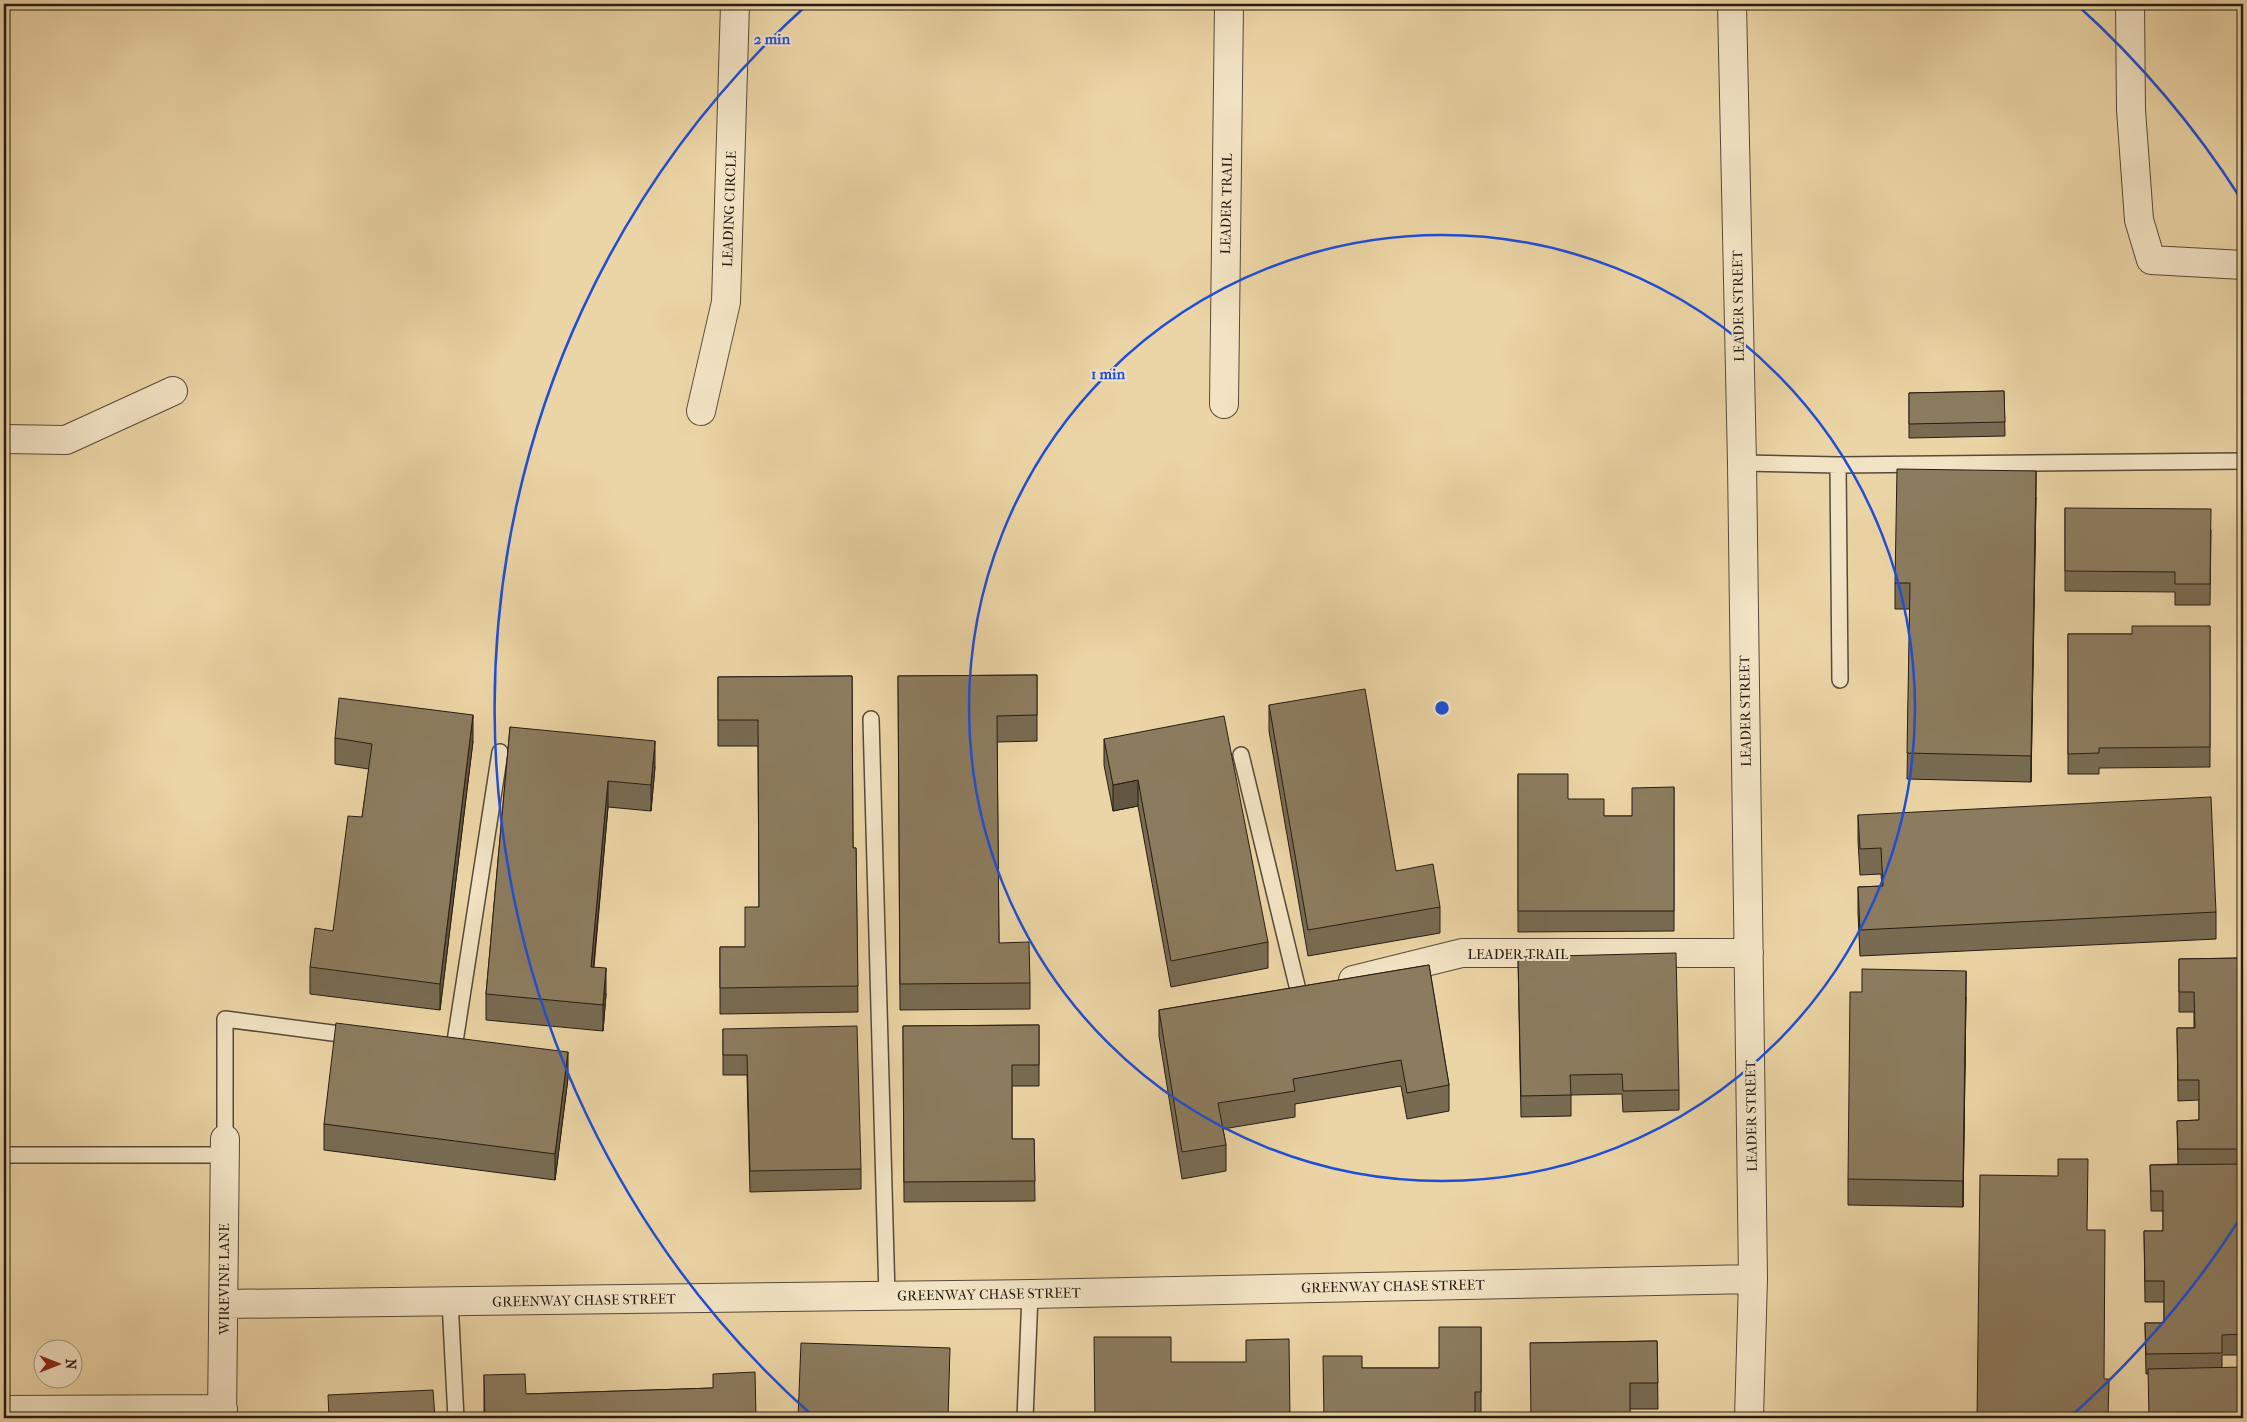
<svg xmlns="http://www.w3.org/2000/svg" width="2247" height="1422" font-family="'IM FELL French Canon',serif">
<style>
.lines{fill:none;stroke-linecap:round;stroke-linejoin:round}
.lane-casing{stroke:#574a38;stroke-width:18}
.street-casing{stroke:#574a38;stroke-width:30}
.lane{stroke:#f2e3c4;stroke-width:15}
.street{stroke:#f2e3c4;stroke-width:28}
.wall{fill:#786b52;stroke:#261c13}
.shaded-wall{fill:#625742;stroke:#261c13}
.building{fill:#8c7c5f;stroke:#261c13}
.ring{fill:none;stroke:#1d4ed8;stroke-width:2.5}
.labels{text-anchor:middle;stroke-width:4;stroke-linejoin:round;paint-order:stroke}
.street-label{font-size:14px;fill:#261c13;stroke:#f2e3c4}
.centre{fill:#1d4ed8;stroke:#f2e3c4;stroke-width:2.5}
.ring-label{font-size:15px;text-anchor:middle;font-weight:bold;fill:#1d4ed8;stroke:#f2e3c4;stroke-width:4;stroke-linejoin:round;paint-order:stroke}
</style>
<rect width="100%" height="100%" fill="#ebd4a5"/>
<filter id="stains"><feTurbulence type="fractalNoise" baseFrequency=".004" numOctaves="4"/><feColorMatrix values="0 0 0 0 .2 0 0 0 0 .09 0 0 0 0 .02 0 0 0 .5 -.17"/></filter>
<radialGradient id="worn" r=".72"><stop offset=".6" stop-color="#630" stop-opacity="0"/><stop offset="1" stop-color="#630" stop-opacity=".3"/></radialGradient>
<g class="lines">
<defs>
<path id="lane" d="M1742,463L1838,465L2243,461
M1838,465L1840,680
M871,719L887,1296
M1241,755L1299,994
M454,1048L500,752
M225,1139V1019L355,1036
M4,1155H225
M450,1301L456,1418
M1025,1418L1030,1294"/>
<path id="street" d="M1732,4L1742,463L1753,1279L1749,1418
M2130,4L2131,110L2139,220L2151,260L2243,265
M1224,404L1229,4
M701,411L726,302L735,4
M4,439L66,440L173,391
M1353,980L1462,953H1749
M224,1304L1030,1294L1753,1279
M4,1410L223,1409
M222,1418L225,1139"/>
</defs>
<use href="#lane" class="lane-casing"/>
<use href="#street" class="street-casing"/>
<use href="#lane" class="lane"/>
<use href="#street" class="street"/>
</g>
<path class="wall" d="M2004,391L2005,436L1909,438V393Z
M2036,497L2031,782L1907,779L1910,609H1895V583Z
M2065,508L2211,530L2210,605H2175V592L2065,591Z
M2210,626V767L2099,768V774H2068V634H2132Z
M1037,675V741L997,742L999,943L1030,983V1009L900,1010L898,676Z
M852,676L853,848H856L858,1012L720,1014V947H745L759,907L758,746H718V677Z
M1269,705L1396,871L1440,907V933L1308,956L1269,731Z
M510,727L655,767L651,811L608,807L594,967L606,994L603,1031L486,1020V994Z
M335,738L473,741L440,1010L310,994V967L333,931L362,817L369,769L335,764Z
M1104,739L1268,942V968L1171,987L1138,806L1113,811L1104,765Z
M1518,774L1568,799L1604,816H1632L1674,787V931L1518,932Z
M1858,815L2216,912V939L1860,956L1858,913V887L1882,886L1881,874L1860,875L1858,841Z
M1518,957L1679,1090V1110L1623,1112L1622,1094L1571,1095V1116L1521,1117Z
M2243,958V1355H2222V1368L2146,1374L2145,1323H2164V1302H2145L2144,1231H2163V1211H2151L2150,1165L2178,1164L2177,1121L2199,1120V1100L2178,1101L2177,1028H2194V1012H2179V959Z
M1429,965L1449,1085V1111L1407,1119L1401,1086L1295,1104V1117L1223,1129L1226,1145V1171L1182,1179L1159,1036V1010Z
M1966,997L1963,1207L1848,1205V1179Z
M1039,1025V1086H1012V1139H1034L1035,1201L904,1202L903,1026Z
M723,1029L861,1169V1189L750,1192L747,1075H723Z
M568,1078L555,1180L324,1150V1124Z
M1481,1327V1413H1475L1362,1368H1439Z
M1657,1341L1658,1409H1630L1530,1343Z
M484,1375L526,1394L713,1388L756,1418H484Z"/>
<path class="shaded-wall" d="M2036,471V497L2031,782V756Z
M473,715V741L440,1010V984Z
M655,741V767L651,811V785Z
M1138,780V806L1113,811V785Z
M608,781V807L591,993V967Z
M606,968V994L603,1031V1005Z
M1966,971V997L1963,1207V1181Z
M568,1052V1078L555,1180V1154Z"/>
<path class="building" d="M2004,391L2005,422L1909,424V393Z
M1897,469L2036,471L2031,756L1907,753L1910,583H1895Z
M2065,508L2211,509L2210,584H2175V572L2065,571Z
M2132,626H2210V747L2099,748V753L2068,754V634H2132Z
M1037,675V715L997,716L999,943L1029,942L1030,983L900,984L898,676Z
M852,676L853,848H856L858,986L720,988V947H745V907H759L758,720H718V677Z
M1365,689L1396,871L1433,864L1440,907L1308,930L1269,705Z
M339,698L473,715L440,984L310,967L315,928L333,931L348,816L362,817L372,744L335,738Z
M1224,716L1268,942L1171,961L1138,780L1113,785L1104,739Z
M510,727L655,741L651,785L608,781L591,967L606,968L603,1005L486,994Z
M1518,774H1568V799H1604V816H1632V788L1674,787V911H1518Z
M2211,797L2216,912L1860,930L1858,887L1883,886L1881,848L1860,849L1858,815Z
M1676,953L1679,1090L1623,1091L1622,1074L1570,1075L1571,1095L1521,1096L1518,957Z
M2243,958V1149H2178L2177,1121L2199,1120V1080H2178L2177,1028H2195L2194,992H2179V959Z
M1429,965L1449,1085L1407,1093L1401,1060L1293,1079L1295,1091L1218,1103L1226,1145L1182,1152L1159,1010Z
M1862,969L1966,971L1963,1181L1848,1179L1850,992H1862Z
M336,1023L568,1052L555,1154L324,1124Z
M1039,1025V1065H1012V1139H1034L1035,1181L904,1182L903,1026Z
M857,1026L861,1169L750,1171L747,1055H723V1029Z
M2058,1159H2088L2087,1230H2105L2104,1379H2109L2108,1418H1977L1980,1175L2058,1176Z
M2243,1164V1334L2222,1335V1353L2146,1354L2145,1323H2164V1281H2145L2144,1231H2163V1191H2151L2150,1165Z
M1439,1327H1481V1392H1475V1418H1324L1323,1356H1362V1368H1439Z
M1094,1337H1171V1362H1246V1340L1289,1339L1290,1418H1095Z
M1657,1341L1658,1383H1630V1418H1531L1530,1343Z
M801,1343L950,1348L948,1418H798Z
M2243,1367V1418H2149L2148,1369Z
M755,1372L756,1418H485L484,1375L525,1374L526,1394L713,1388V1374Z
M433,1390L435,1418H329L328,1395Z"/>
<g class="ring">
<circle cx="1442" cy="708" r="473"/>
<path d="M2241 1217A947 947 0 0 1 2070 1417M814 1417A947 947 0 0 1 808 4M2076 4A947 947 0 0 1 2241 199"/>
</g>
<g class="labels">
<g class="street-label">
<text transform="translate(1226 204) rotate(-89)" y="5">LEADER TRAIL</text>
<text transform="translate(729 209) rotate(-88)" y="5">LEADING CIRCLE</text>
<text transform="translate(1738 306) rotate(-91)" y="5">LEADER STREET</text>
<text transform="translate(1745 711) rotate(-91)" y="5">LEADER STREET</text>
<text x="1518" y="959">LEADER TRAIL</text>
<text transform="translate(1751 1116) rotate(-91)" y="5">LEADER STREET</text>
<text transform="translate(224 1279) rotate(-90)" y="5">WIREVINE LANE</text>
<text transform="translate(1393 1286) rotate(-1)" y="5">GREENWAY CHASE STREET</text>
<text transform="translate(989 1294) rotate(-1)" y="5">GREENWAY CHASE STREET</text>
<text transform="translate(584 1300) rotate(-1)" y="5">GREENWAY CHASE STREET</text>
</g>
</g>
<circle cx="1442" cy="708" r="8" class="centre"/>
<g class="ring-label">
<text x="772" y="44">2 min</text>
<text x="1108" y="379">1 min</text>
</g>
<rect width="2247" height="1422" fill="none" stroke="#ebd4a5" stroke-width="20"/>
<rect x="5" y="5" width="2237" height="1412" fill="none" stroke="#261c13" stroke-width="2.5"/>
<rect x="10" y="10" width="2227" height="1402" fill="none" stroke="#261c13"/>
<g transform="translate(58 1364) rotate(90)"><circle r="24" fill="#f2e3c4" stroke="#a0937d"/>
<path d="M0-4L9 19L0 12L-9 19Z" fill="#8f2418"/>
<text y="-8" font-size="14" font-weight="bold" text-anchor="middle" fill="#261c13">N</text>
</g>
<rect width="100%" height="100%" filter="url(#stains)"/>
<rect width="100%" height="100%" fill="url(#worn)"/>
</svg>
